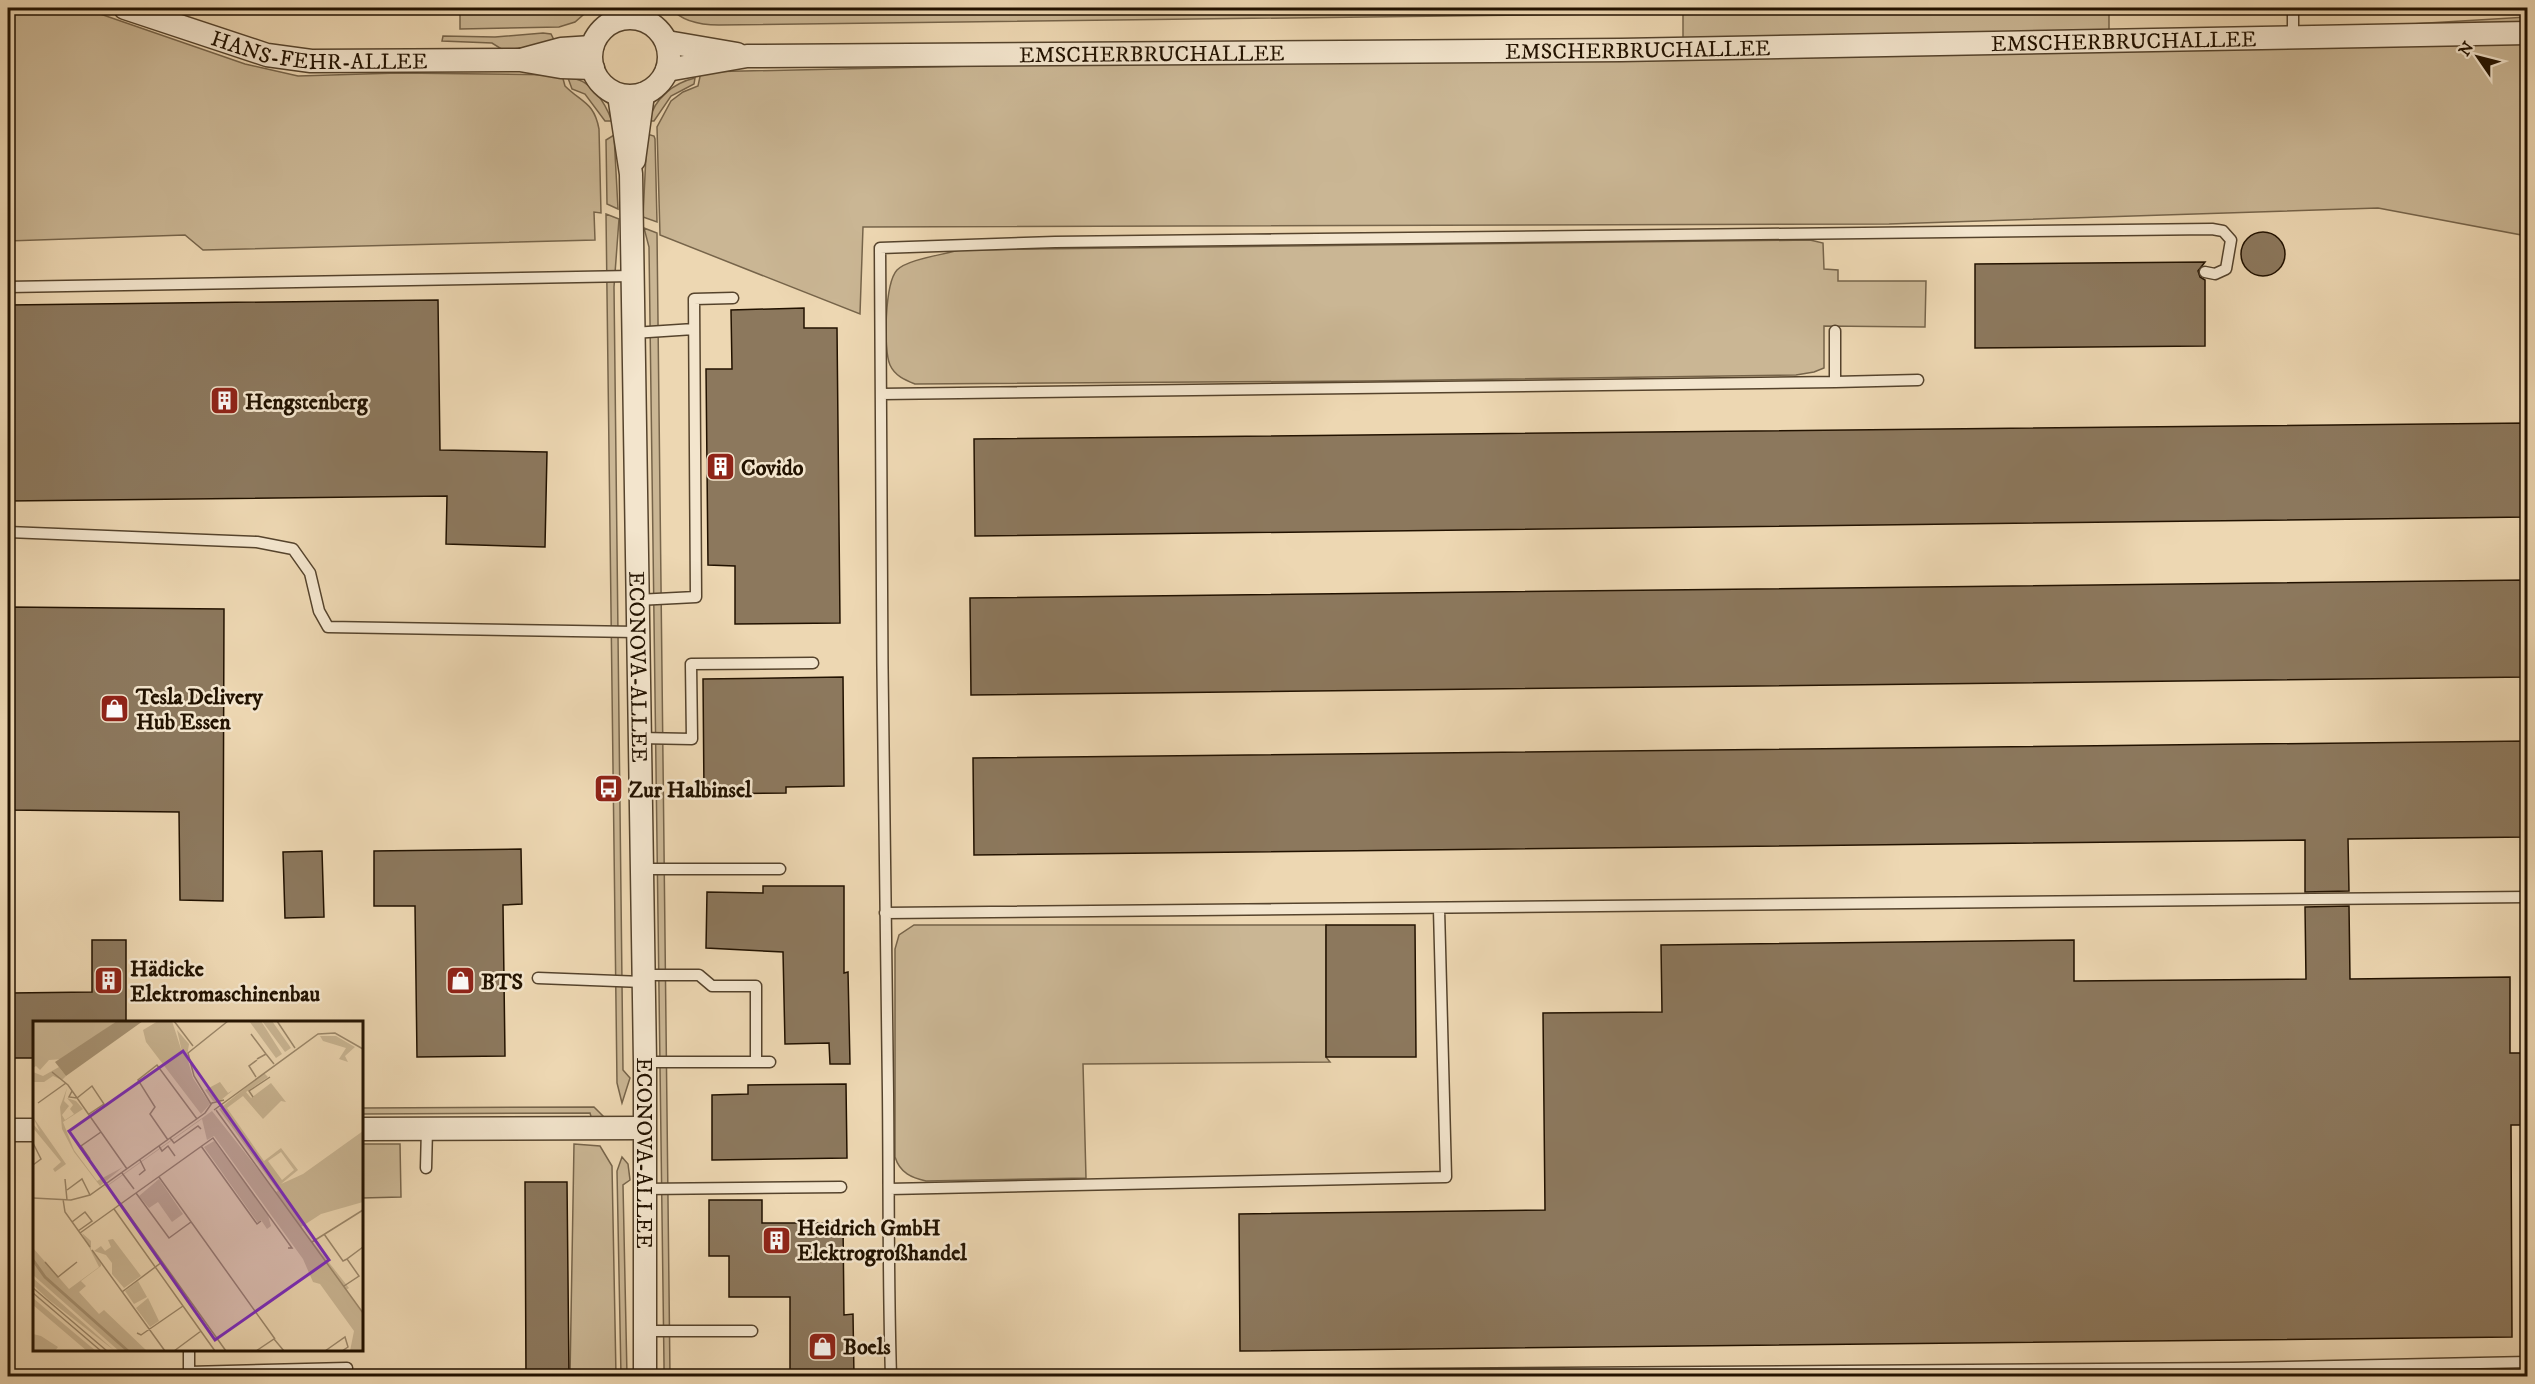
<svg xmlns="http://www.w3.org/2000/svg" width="2535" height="1384" font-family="'IM FELL DW Pica',serif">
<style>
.green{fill:#cab694;stroke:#76644a;stroke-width:1.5}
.building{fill:#8c785d;stroke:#221200;stroke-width:1.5}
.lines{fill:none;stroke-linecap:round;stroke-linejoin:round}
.service-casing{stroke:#55432c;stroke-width:13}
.minor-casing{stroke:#55432c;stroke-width:25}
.service{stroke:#f3e5cd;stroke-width:10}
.minor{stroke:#f3e5cd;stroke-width:22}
.labels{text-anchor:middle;stroke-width:5;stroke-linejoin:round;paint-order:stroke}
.street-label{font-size:22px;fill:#221200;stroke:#f3e5cd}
.poi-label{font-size:22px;font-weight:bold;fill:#221200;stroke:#f3e5cd;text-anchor:start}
.inset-river{fill:none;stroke:#a89475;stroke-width:3}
.inset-road{fill:none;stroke:#9c886b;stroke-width:1.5}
.view{fill:#7b2cbf;fill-opacity:0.15;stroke:#7b2cbf;stroke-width:3}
.inset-edge{fill:none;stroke:#221200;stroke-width:3}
</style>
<rect width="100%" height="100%" fill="#edd7b2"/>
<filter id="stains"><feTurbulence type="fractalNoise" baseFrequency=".00333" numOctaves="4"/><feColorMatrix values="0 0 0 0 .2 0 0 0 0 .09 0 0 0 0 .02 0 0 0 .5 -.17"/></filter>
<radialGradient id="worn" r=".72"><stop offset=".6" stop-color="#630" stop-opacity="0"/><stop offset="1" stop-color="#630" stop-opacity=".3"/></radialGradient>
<path class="green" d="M8,8H83L245,64L298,76L398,73L562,75L565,86C582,103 594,102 599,129L601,213L594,212L595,240L203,250L185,235L8,241Z
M460,8H591L575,22L559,27L460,29Z
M671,8H2109V42L2527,17V236L2378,208L1889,224L863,227L860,314L660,235L657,127L671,101L683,92L698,86L701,72L1683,50V13L719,25C702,25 682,22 671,8Z
M543,33L551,34L556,44L503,50L492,43L442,41L443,36L495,37Z
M568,78C591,78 605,103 612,121H605L585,94L572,89Z
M695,78L694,84L671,96L654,121H649C654,99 673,83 695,78Z
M647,134L654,136L655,139L657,222L643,217Z
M614,135L618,209L607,204L606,140Z
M606,214L619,219L614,287L623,1070L630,1078L622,1103L617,1083Z
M644,228L657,233L670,1376H664V1364L649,247Z
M1810,240L1823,243L1824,269L1838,270V281H1926L1925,327L1824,326V368L1814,372L1796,375L1364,381L915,384C905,380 895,376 890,365C883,349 885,283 897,270C908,259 943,255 959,250Z
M914,925H1326V1057L1330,1062L1083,1064L1086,1178L926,1181C912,1178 900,1173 895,1157V949L899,935Z
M594,1107L605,1118L592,1120L590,1113L362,1114V1108Z
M362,1144H400L401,1197L362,1198Z
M574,1144L600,1146L612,1166L616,1376H570Z
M622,1157L628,1164L630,1180L623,1185L627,1376H621L617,1171Z"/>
<path class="building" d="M2241 254a22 22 0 1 1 44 0a22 22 0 1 1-44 0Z
M2205,262L2198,271L2200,277L2205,280V346L1975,348V264Z
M438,300L440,450L547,452L545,547L446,544L447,496L8,501V305Z
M804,308V328H837L840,623L735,624V566L708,565L706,369H732L731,310Z
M2528,423V517L975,536L974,439Z
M2528,580V677L971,695L970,598Z
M8,607L224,609L223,901L180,900L179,812L8,810Z
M843,677L844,786L786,787V793L704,794L703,679Z
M2528,741V837L2348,839L2349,891L2305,892V840L974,855L973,758Z
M521,849L522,904L503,905L505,1056L417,1057L415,906H374V851Z
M322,851L324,917L285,918L283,852Z
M763,886H844V973L848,972L850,1064H830L829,1043L785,1044L783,952L706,948L707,892L763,893Z
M2349,906L2350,979L2510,977V1053H2528V1125H2511L2512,1337L1240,1351L1239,1214L1545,1210L1543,1013L1662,1012L1661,945L2074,940V981L2306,979L2305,907Z
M1326,925H1415L1416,1057H1326Z
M92,940H126V1023H34V1058H11V993L92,992Z
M846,1084L847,1158L712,1160V1095L748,1094V1085Z
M525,1182H567L569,1377H526Z
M709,1200H762V1223H843L844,1315L853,1314L854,1377H790V1297H729V1256H709Z"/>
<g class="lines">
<defs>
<path id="service" d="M2293,37V8
M8,287L632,276
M633,333L694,329
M1835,382L1918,380
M881,394L1835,382V331
M8,532L257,542L293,549L310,573L319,611L328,627L637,632
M637,600L696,597L694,299L733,298
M639,738L692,739L691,664L813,663
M641,869H780
M885,913L2528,897
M643,975H699L712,986H756V1062
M538,978L643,982
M645,1062H770
M426,1168L427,1128
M644,1189L841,1187
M889,1189L1446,1177L1439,909
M644,1331H752
M189,1350V1372L347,1368
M891,1376C888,1282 889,1188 888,1093C883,811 881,530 880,248L1055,242L2212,229L2223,231L2231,240L2226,269L2215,274L2205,272
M891,1376H906
M1165,1376L2234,1368L2528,1362"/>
<g id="minor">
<path id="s1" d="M125,8L267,55L311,61L520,60L561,67L593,68"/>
<circle cx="630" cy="57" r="39"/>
<path d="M667,42L737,54"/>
<path d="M524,59L561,49L592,47"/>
<path id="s2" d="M667,70L747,56L1621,50L2528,33"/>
<path id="s3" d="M619,95L631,174L645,1062V1376"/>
<path d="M634,160L643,94"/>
<path d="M362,1129L643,1128"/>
<path d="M8,1130H34"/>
</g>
</defs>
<use href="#service" class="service-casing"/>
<use href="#minor" class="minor-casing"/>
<use href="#service" class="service"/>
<use href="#minor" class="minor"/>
</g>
<defs>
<symbol id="building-square" viewBox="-11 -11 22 22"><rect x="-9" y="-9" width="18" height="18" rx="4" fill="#8f2418" stroke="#f3e5cd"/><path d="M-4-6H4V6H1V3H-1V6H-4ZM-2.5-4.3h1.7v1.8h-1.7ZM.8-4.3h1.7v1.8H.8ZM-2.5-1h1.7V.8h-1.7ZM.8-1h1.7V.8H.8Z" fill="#fff"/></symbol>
<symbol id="shop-square" viewBox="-11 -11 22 22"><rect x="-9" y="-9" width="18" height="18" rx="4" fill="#8f2418" stroke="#f3e5cd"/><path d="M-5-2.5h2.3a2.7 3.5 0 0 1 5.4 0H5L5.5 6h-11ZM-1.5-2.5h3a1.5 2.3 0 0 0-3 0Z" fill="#fff"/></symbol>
<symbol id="bus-square" viewBox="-11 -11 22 22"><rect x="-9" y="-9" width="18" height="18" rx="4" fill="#8f2418" stroke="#f3e5cd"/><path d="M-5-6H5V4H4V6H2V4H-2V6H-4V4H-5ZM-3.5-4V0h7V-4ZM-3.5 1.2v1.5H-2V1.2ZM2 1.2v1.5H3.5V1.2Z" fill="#fff"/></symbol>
</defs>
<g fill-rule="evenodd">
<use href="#building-square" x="208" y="384" width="33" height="33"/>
<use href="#building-square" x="704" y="450" width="33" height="33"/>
<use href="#shop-square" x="98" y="692" width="33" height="33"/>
<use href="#bus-square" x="592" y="772" width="33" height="33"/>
<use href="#building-square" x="92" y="964" width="33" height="33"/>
<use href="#shop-square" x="444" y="964" width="33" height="33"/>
<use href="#building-square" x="760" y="1224" width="33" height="33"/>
<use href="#shop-square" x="806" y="1330" width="33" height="33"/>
</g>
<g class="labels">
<g class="street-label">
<text dy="8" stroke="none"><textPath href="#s2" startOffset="1458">EMSCHERBRUCHALLEE</textPath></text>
<text dy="8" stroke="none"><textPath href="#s1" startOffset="201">HANS-FEHR-ALLEE</textPath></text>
<text dy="8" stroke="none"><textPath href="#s2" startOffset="972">EMSCHERBRUCHALLEE</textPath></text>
<text dy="8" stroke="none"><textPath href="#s2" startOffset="486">EMSCHERBRUCHALLEE</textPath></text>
<text dy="8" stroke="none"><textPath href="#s3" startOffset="573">ECONOVA-ALLEE</textPath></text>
<text dy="8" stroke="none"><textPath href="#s3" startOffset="1059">ECONOVA-ALLEE</textPath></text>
</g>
<g class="poi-label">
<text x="245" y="409">Hengstenberg</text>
<text x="741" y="475">Covido</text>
<text x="136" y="704">Tesla Delivery<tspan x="136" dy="25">Hub Essen</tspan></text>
<text x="629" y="797">Zur Halbinsel</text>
<text x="130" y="976">Hädicke<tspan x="130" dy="25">Elektromaschinenbau</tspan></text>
<text x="481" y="989">BTS</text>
<text x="797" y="1235">Heidrich GmbH<tspan x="797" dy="25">Elektrogroßhandel</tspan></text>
<text x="843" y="1354">Boels</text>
</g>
</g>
<g transform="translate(33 1021)">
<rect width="330" height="330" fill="#edd7b2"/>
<path d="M0,0H84L30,38L16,39L7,49L3,45L0,47ZM125,0H139L149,31L144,9L156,23L154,36L160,57L177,83L168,93L113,21L110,9ZM216,0H228L249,33L243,37ZM229,0H239L258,27L252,31ZM287,15H303L322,26L312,35L315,41L306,38L313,27L290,20ZM26,46L33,55L29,59L20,55L11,61H0V51L10,55ZM231,52L235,56L213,71L218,77L238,62L253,81L248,80L230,98L210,75L194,87L231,140L248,127L265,149L248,163L270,153L330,110V181L288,193L268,206L316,267L313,269L330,293V330H317L321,310L287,263L280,261L270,238L181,115L174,119L169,98L76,164L69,168L179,90L243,171L245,170L186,88ZM248,131L261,149L249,159L235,140ZM187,61L195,72L200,69L187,80H180L172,69ZM34,67L31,80L36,85L29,94L32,99L41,93L37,88L40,84L34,77L43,80L50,88L30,101L41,129L64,160L90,146L67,165L41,131L29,108L27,86ZM0,96L33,143L22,151L20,148L28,141L0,107V103L7,111ZM181,120L235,194L238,205L234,208L228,199L225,202L171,126ZM126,158L150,193L139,201L125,181L116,187L106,175ZM49,212L58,220V228L68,243V245L48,260L53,265L46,271L66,293L71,289L114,330H86L0,254V227L36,268L66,246ZM80,218L108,255L91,267L79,253V242L73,234L61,230L68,225L72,230L78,226L75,219ZM0,257L82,330L16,279L0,264ZM105,260L114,276L101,283L92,270ZM0,277L39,310L63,330H54L0,284ZM115,277L126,300L117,306L103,287ZM0,313L8,315L25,326L22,330H0Z" fill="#cab694" fill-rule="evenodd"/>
<path d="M84,0H110L33,55L22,41Z" fill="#a89475"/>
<path class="inset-river" d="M0,239L12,256L95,330"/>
<path class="inset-road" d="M141,0L160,25M244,0L262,27M218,13L233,33M224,38L233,33L241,43M19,51L35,64L94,148M223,56L216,45L224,39M39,70L36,76L44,77L59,65L71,83L56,93M220,76L216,70L237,56M5,82L33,62M178,83L161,55L155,32L195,0M181,89L285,13L302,12L330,28M183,89L330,292M137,117L141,122L165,105L168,108M135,119L117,93L122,86L105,59L124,44L164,98M0,122L8,138L0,144M126,125L129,130L135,125L142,135M168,125L224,203L228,200M57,138L48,125L68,111M89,152L101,168M106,154L112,149L107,139M126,156L242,318M32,158L34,179M34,169L49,158L57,174M103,172L136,217L158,201M0,177L38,179L57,174L172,92L179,82L191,79M30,178L32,191L57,226M88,183L193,330M81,188L182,330M39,201L52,191L59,200L45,210M47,212L180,117L259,227H255M291,213L310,240L314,238M279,221L330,189M59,229L132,330M12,241L25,256L44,241M311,265L326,255L314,238L330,226M0,267L74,330M89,271L129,241M0,272L68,330M104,312L108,314L150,285M141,330L168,310M223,330L241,318L251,330M292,330L312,316L315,326L309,330"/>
<path class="view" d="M150,30L296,239L182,319L36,110Z"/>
<rect width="330" height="330" class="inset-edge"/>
</g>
<rect width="2535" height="1384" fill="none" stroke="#edd7b2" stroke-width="30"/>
<rect x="9" y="9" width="2517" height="1366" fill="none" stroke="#221200" stroke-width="3"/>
<rect x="15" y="15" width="2505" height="1354" fill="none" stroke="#221200" stroke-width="1.5"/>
<g transform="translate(2478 57) rotate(305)" stroke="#f3e5cd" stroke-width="4.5" paint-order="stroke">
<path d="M0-4.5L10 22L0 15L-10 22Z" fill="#221200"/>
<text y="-9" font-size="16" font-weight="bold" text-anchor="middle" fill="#221200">N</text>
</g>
<rect width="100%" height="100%" filter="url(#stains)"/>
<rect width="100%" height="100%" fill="url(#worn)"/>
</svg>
